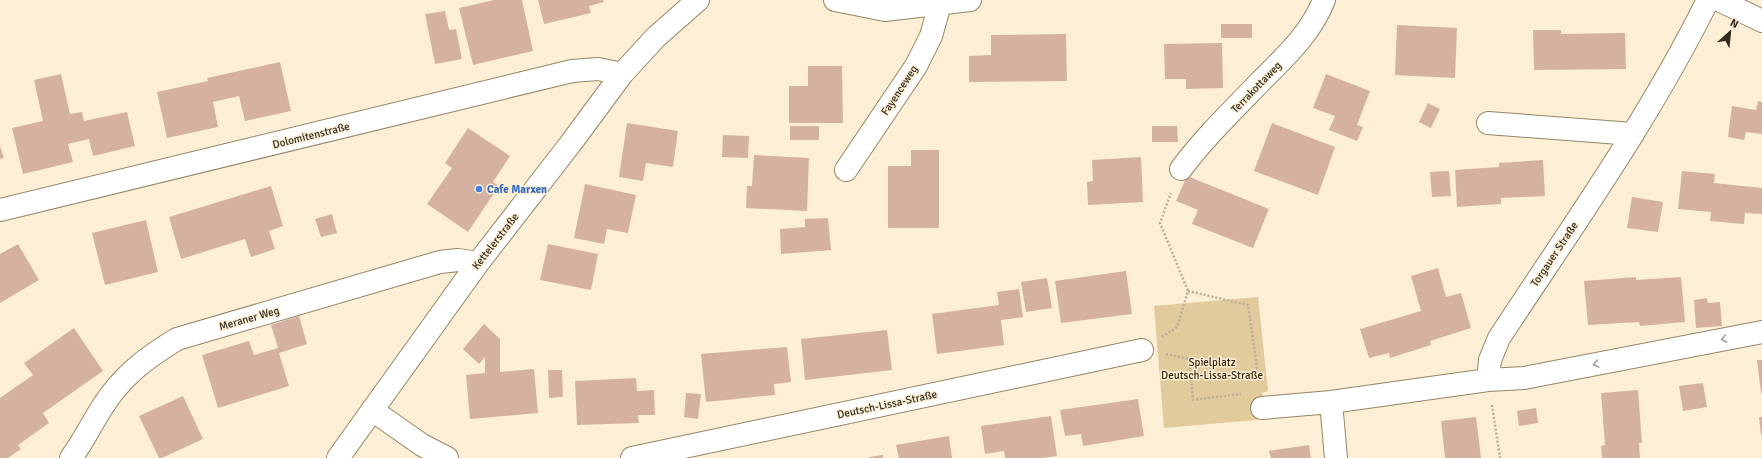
<svg xmlns="http://www.w3.org/2000/svg" width="1762" height="458" font-family="Signika,sans-serif">
<style>
.green{fill:#e1ca9c}
.building{fill:#d5b1a1}
.lines{fill:none;stroke-linecap:round;stroke-linejoin:round}
.minor-casing{stroke:#948567;stroke-width:24}
.path{stroke:#baaf99;stroke-width:2.5;stroke-dasharray:2 2;stroke-linecap:butt}
.minor{stroke:#fff;stroke-width:22}
.oneway{stroke:#a3a09a}
.shop-dot{fill:#3f7fe0;stroke:#fcefd5;stroke-width:1.5}
.labels{text-anchor:middle;stroke-width:3;stroke-linejoin:round;paint-order:stroke}
.street-label{font-size:11px;fill:#322c1f;stroke:#fcefd5}
.shop-label{font-size:11px;font-weight:bold;fill:#366cbe;stroke:#fcefd5;text-anchor:start}
.park-label{font-size:11px;fill:#392b0b;stroke:#fcefd5}
</style>
<rect width="100%" height="100%" fill="#fcefd5"/>
<path class="green" d="M1258,297L1268,391L1262,393L1267,419L1164,428L1154,306Z"/>
<path class="building" d="M494,0H522L533,51L473,65L459,8Z
M538,0H603L604,2L589,6L591,13L544,24Z
M445,11L449,30L456,29L462,59L435,64L425,14Z
M1221,24H1252V38H1221Z
M1397,25L1457,28L1455,78L1395,75Z
M1533,30H1561V34L1625,33L1626,69L1534,70Z
M1066,34L1067,81L969,82V56L991,55V35Z
M1222,43L1223,88L1186,89V79H1165L1164,44Z
M280,62L291,111L245,121L239,96L213,102L218,127L167,138L157,92L208,81L207,78Z
M808,66H842L843,123H789V86H808Z
M61,74L70,114L82,112L84,121L127,112L135,146L93,156L89,139L68,144L73,162L23,174L12,128L43,121L34,80Z
M1326,74L1370,91L1357,125L1363,127L1357,141L1329,130L1335,116L1313,108Z
M1758,101L1762,102V134L1746,132L1744,140L1728,137L1732,106L1756,110Z
M1428,103L1440,109L1431,128L1419,122Z
M627,123L678,131L673,167L646,163L643,181L619,177Z
M1272,123L1335,147L1318,195L1254,171Z
M790,126H819V140H790Z
M1152,126H1177L1178,142H1152Z
M468,128L510,156L493,182L499,186L468,232L427,204L452,168L445,163Z
M723,135L749,136L748,158L722,157Z
M0,146L4,158L0,159Z
M911,150H939V228H888V166H911Z
M754,155L809,158L807,211L746,208L747,186H752Z
M1141,157L1143,202L1088,205L1087,182L1093,181L1092,160Z
M1543,160L1545,196L1501,198V204L1457,207L1455,170L1499,167V163Z
M1449,171L1451,196L1432,197L1430,172Z
M1682,171L1715,174L1714,183L1762,188V214L1745,213L1744,224L1710,221L1711,212L1678,209Z
M1187,176L1269,209L1253,248L1192,224L1198,210L1176,201Z
M585,184L636,195L628,233L607,229L604,244L574,238Z
M271,186L283,226L269,231L275,249L251,257L245,239L181,259L169,217Z
M1632,197L1663,202L1658,232L1627,228Z
M332,214L337,233L321,237L315,219Z
M828,218L831,250L781,254L780,229L805,227V219Z
M146,220L158,272L105,285L92,233Z
M18,244L39,280L0,303V254Z
M548,244L598,254L591,290L540,280Z
M1438,268L1446,297L1461,293L1471,328L1430,341L1431,345L1390,358L1389,353L1369,358L1360,329L1421,311L1411,276Z
M1126,271L1132,314L1061,323L1055,281Z
M1636,277V280L1681,277L1685,322L1640,326L1639,322L1588,325L1584,281Z
M1047,278L1052,308L1026,312L1021,282Z
M1019,289L1023,317L1001,320L1004,345L937,354L932,314L999,305L997,292Z
M1707,298L1708,303L1720,302L1722,326L1696,328L1694,300Z
M299,316L307,344L279,353L289,386L218,408L202,355L249,341L254,355L278,348L271,325Z
M484,324L500,339V372L534,369L538,413L470,419L466,375L485,373V357L479,364L463,349Z
M74,328L103,371L43,413L49,423L18,445L21,449L8,458H0V398L33,375L24,363Z
M887,330L892,370L805,380L801,339Z
M787,347L791,382L774,384L775,395L706,402L701,354Z
M1757,360H1762V393H1761Z
M548,370H562L563,397L549,398Z
M636,378L637,391L654,390L655,415H638L639,423L577,425L575,381Z
M1703,383L1707,407L1683,411L1679,386Z
M1638,390L1642,443H1639L1640,458H1602L1601,446L1605,445L1601,393Z
M686,393L701,394L698,419L684,417Z
M183,396L203,439L162,458H159L139,416Z
M1138,399L1144,436L1083,446L1081,434L1065,436L1060,410Z
M1536,408L1538,423L1519,426L1517,411Z
M1051,416L1057,456L1042,458H1005L1004,451L985,454L981,426Z
M1476,417L1481,458H1445L1441,421Z
M1759,417H1762V435H1761Z
M949,436L952,458H899L896,445Z
M1309,445L1311,458H1271L1269,451Z
M883,455V458H869V457Z"/>
<g class="lines">
<defs>
<path id="minor" d="M835,0L885,10L970,0
M1719,0L1762,21
M1488,123L1633,134
M1181,169C1205,137 1233,110 1261,81C1286,56 1311,33 1324,0
M846,170L916,66L931,36L940,4
M0,210L572,71L598,69L622,74
M1488,380L1490,360L1499,338C1572,227 1649,119 1708,0
M1331,402L1336,458
M1262,408L1331,402L1488,380L1524,378L1762,332
M372,410L422,445L447,458
M71,458C83,442 92,423 103,406C123,375 146,358 177,339L440,262L458,260L478,263
M338,458L478,263L571,143L622,74L656,37L698,0
M632,458L1142,350"/>
</defs>
<use href="#minor" class="minor-casing"/>
<path class="path" d="M1188,291L1248,305L1259,382
M1162,337L1177,327L1188,291L1160,223L1171,193
M1166,354L1189,359L1193,400L1241,394
M1492,405L1500,458"/>
<use href="#minor" class="minor"/>
</g>
<defs><path id="oneway-chevron" d="M-2-3.5L2.5 0L-2 3.5" fill="none" stroke-width="1.6" stroke-linecap="round" stroke-linejoin="round"/></defs>
<g class="oneway">
<use href="#oneway-chevron" transform="translate(1724 339) rotate(169)"/>
<use href="#oneway-chevron" transform="translate(1596 364) rotate(169)"/>
</g>
<circle class="shop-dot" cx="479" cy="189" r="4"/>
<g class="labels">
<g class="street-label">
<text transform="translate(1256 87) rotate(-46)" y="4">Terrakottaweg</text>
<text transform="translate(899 90) rotate(-57)" y="4">Fayenceweg</text>
<text transform="translate(311 135) rotate(-14)" y="4">Dolomitenstraße</text>
<text transform="translate(495 241) rotate(-52)" y="4">Kettelerstraße</text>
<text transform="translate(1554 254) rotate(-56)" y="4">Torgauer Straße</text>
<text transform="translate(249 318) rotate(-16)" y="4">Meraner Weg</text>
<text transform="translate(887 404) rotate(-12)" y="4">Deutsch-Lissa-Straße</text>
</g>
<g class="shop-label">
<text x="487" y="193">Cafe Marxen</text>
</g>
<g class="park-label">
<text x="1212" y="366">Spielplatz<tspan x="1212" dy="13">Deutsch-Lissa-Straße</tspan></text>
</g>
</g>
<g transform="translate(1730 32) rotate(27)" stroke="#fcefd5" stroke-width="3" paint-order="stroke">
<path d="M0-3L7 15L0 10L-7 15Z" fill="#322c1f"/>
<text y="-6" font-size="11" font-weight="bold" text-anchor="middle" fill="#322c1f">N</text>
</g>
</svg>
